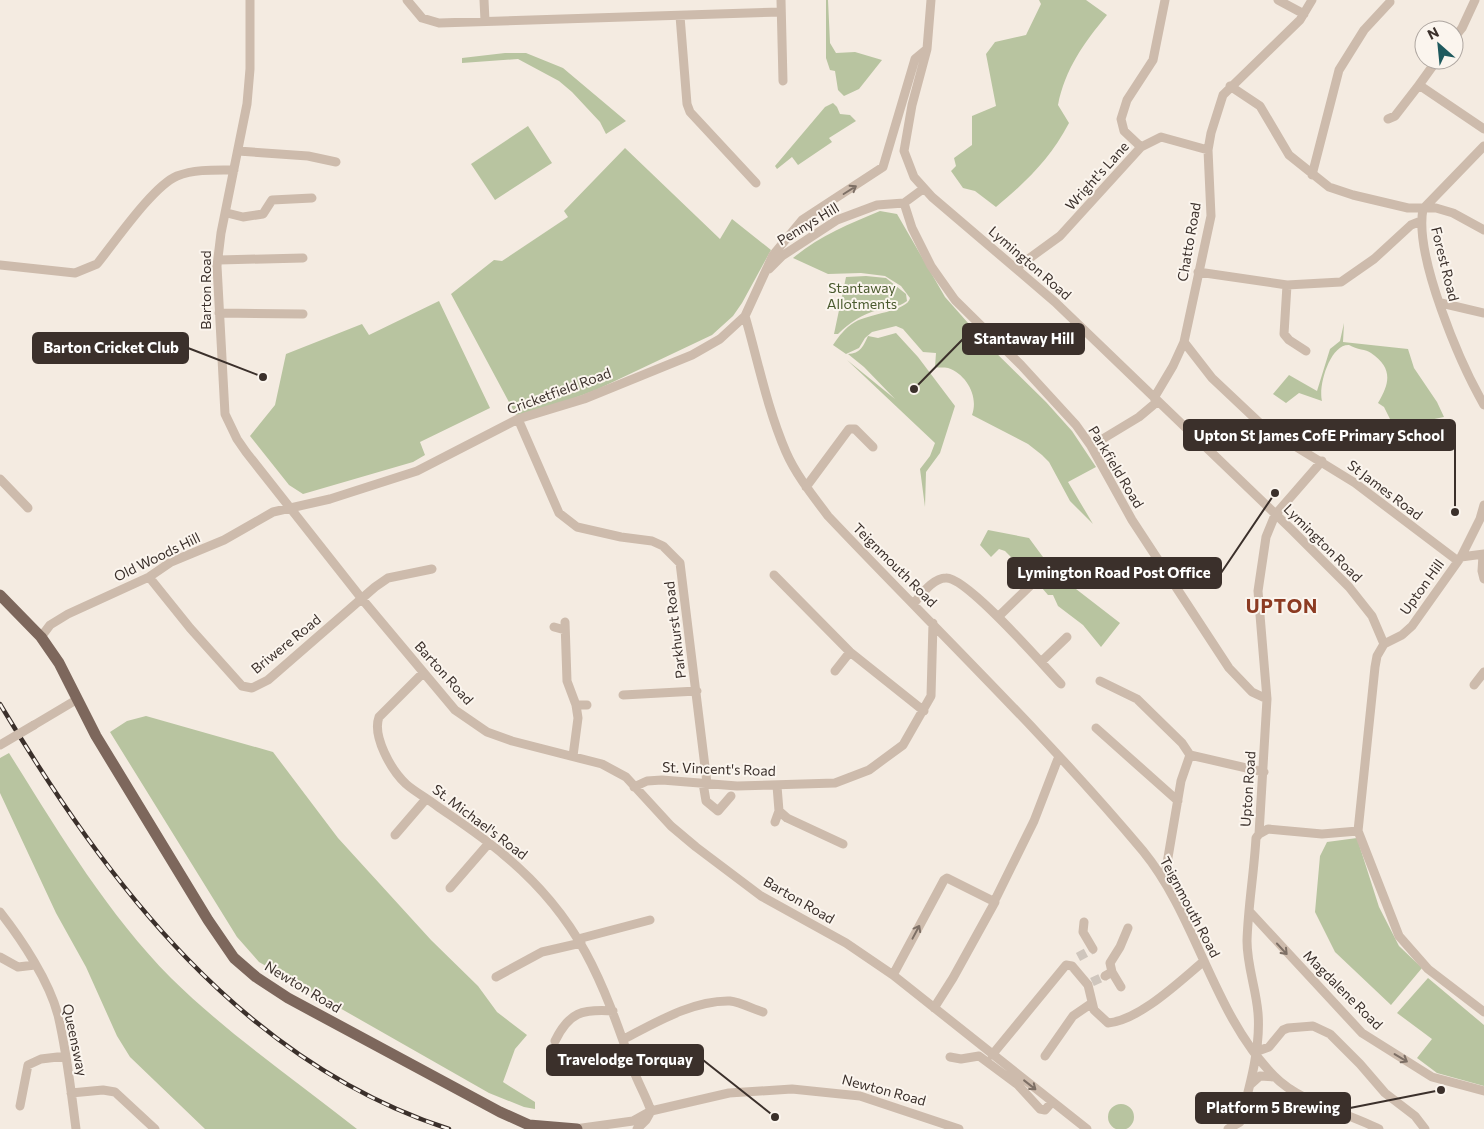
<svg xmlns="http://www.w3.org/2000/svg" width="1484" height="1129" font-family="Commissioner,sans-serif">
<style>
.green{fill:#b8c4a0}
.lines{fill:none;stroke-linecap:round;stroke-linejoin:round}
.minor-tunnel{stroke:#cfc6bd;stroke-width:9;stroke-dasharray:9 4.5;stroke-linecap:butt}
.minor{stroke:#cdbbac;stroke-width:9}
.major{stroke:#7d675c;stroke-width:11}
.rail-casing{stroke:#3b302b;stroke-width:4.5}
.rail{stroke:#fbf5ee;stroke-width:2.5;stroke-dasharray:8;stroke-linecap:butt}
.minor-bridge{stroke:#cdbbac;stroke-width:9}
.oneway{stroke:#7d6f65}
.labels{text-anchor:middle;stroke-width:4;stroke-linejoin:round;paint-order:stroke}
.street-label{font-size:14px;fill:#3b302b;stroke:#fbf5ee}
.park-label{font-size:14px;fill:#4a5a2e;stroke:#fbf5ee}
.district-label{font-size:19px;font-weight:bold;letter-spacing:1px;fill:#8c3b22;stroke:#fbf5ee}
.leader{fill:none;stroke:#3b302b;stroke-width:2}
.callout-dot{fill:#3b302b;stroke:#fbf5ee;stroke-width:2}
.callout{fill:#3b302b;stroke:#3b302b;stroke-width:2}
.callout-label{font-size:15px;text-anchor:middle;font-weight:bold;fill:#fff}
</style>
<rect width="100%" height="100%" fill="#f4ebe1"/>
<path class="green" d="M826,0H828L830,43L836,53L855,52L882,60L859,89L844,96L838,90L835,71L830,70L826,58Z
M1039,0H1086L1107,15C1084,43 1065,69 1058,105L1069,123C1050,159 1027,181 996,207L975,191L963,188L951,171L956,166L954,158L972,145V116L996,106L986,54L995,42L1026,35L1041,4Z
M505,53H526L563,68L626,121L606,134L600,122L572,92L559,81L518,59L462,63V58Z
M833,103L837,107L840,114L850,115L856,121L829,138L832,142L798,165L792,157L777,169L775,166L825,107Z
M528,126L552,163L495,200L471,164Z
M625,148L720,239L732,219L771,250L742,303L733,316L712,335L596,390L518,419L451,294L494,260L502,261L568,217L564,211Z
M880,211L897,214L945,297L984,341L1046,402L1072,431L1096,467L1068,482L1093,524L1070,501L1049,462L1042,455L1028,444L972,415C979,396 966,374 948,368C944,367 939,368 935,367L936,353L923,352L903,329L896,326L872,332L865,338L859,348L846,354L833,345C839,336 845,328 855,322C868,314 908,311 910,298L901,286L885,276L861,273L828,274L793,258C819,236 849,224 880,211Z
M866,276L886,278L906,294L907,301C898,308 889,307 878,310C862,314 849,323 838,334H834L846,277Z
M439,301L490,408L420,442L425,455L413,462L303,494L289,485L250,436L275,405L286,354L362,324L369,335Z
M1344,323L1343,342L1408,349L1414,368L1437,402L1444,417L1420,422L1419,435L1416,436L1406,425L1390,419L1384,407L1378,403C1390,383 1393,368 1371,353C1366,349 1357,350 1349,345C1330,344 1318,386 1322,401L1299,393L1286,403L1273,394L1289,375L1317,391L1330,349L1340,341Z
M896,333L918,357L955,406L940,453L926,472L925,507L920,469L930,456L935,443L847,360L895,399L864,367L848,354C860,354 864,345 868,336L878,338Z
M988,530L1029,538L1054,572L1120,623L1101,647L1083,625L1058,606L1053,595H1048L1042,588L1045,584L1038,576L1033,579L1005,551L999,549L991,557L980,545Z
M146,716L273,752L338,838L431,940L478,986L497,1012L527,1035L515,1049L503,1082L535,1102V1109L524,1107L489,1093L259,962L237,937L110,732L127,721Z
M9,753C58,831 106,912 171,978C228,1034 295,1080 357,1129H205L130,1057L117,1036L86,967L56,913L0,793V758Z
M1357,838L1379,907L1399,946L1422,968L1391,1005L1335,952L1315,912L1320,856L1327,842Z
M1428,978L1484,1025V1086L1437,1073L1417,1058L1432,1039L1397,1013Z
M1108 1117a13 13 0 1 1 26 0a13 13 0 1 1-26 0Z"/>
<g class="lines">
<path class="minor-tunnel" d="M1078,957L1093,949
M1092,982L1105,976"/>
<path class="minor" d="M250,0V69L247,104L221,233L217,266L225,414L237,439L246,452L362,599L455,710L487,732L512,741L602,764L626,777L671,826L696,847L761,896L846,943L893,975L1087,1129
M407,0L422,18L439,23L781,12
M484,0L485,21
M781,0L783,81
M931,0L927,49L912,105L904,151L914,177L932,197L1055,302L1291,529L1349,587L1372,616L1384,644
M1278,0L1304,14
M680,16L687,104L690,112L756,183
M1454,38L1462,28L1475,0
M1437,60L1419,85L1484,129
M1230,86L1260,106L1289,155L1329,187L1353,195L1408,208H1436L1453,213L1484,230
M1388,119L1395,116L1419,85
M1484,146L1423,209C1414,256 1460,363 1484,405
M1141,147L1124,131L1121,119L1127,100L1153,60L1165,0
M238,151L308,156L336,162
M1312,175L1339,70L1364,30L1390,2
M904,203L912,228L931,266L955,300L1021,365L1076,425L1091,446L1132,520L1229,668L1252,692L1267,699
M227,213L243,217L263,214L272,200L312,198
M219,260L303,258
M0,265L75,273L97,264C115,242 153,186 177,176C195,169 215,170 234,170
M1016,268L1060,236L1141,147L1161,137L1208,150
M769,269L782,256L837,220L877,205L904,203L923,189
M1198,272L1287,285L1341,282L1374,259L1411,225L1421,221
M1287,285L1284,334L1289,340L1306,351
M1441,303L1484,313
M219,313L303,314
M745,316C758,361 767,408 786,452C796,475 813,496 828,516C933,627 1044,733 1143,851C1197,917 1213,1014 1274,1076C1300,1103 1346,1112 1379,1129
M1184,342L1212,378L1264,427L1355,483L1458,561
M1154,398L1173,366L1184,342L1211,216L1208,150L1211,133L1223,95L1300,20L1312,0
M518,419L559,513L577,527L621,537L652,541L663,546L680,563L707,783
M1091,446L1139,417L1158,401
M0,479L28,508
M806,487L849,429H855L873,447
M1483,555L1482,571L1484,579
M1461,557L1480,519L1484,505
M774,575L850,652L924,711
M149,577L190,628L242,686L252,688L268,680L375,587L388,578L432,569
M914,603C922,594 933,578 946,578C967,577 1043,665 1061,684
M998,617L1033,583
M565,622L567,681L576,705L578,718L573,756
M554,627L565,630
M41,637L50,625L68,614L149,577L171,562L224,540L273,512L330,499L417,471L518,419L584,399L692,355L720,339L745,316L773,255L802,220L883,167L915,59L927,49
M1384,644L1377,656L1375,667L1358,831L1399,936L1428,969L1484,1012
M1384,644L1402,635L1412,626L1461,557L1484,554
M1041,662L1067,637
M835,671L850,652
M423,673L379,717C372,736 391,770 406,784C415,792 427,798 437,806C460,822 483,837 504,855C580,918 602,980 633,1069C638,1083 646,1096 651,1111
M1100,681L1137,699L1182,743L1190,755L1181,781L1164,881
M1474,685L1484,672
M623,695L697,691
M576,705H587
M34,725L76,700
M1096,728L1178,801
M1190,755L1264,772
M703,783L706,801L718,811L731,796
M777,786L779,811L787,818L843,844
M634,787L647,781L662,780L737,786L835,783L869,770L903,745L931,696L933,623
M775,822L779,811
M1259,834L1268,829L1322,834L1358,831
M395,835L426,799
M450,888L489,843
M996,898L1034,821L1059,756
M0,912C22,940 49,981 58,1015C67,1053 71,1091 76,1129
M1250,912L1362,1033L1432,1077L1484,1091
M1084,922L1083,932L1093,949
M578,939L650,920
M0,957L18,967L35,965
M1112,972L1121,987
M893,975L944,880L947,878L995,902L953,978L934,1008
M1105,976L1112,972L1110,963L1120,947L1128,928
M496,977L542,952L581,943
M624,1039C655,1023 693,1000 730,1001C740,1002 753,1009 763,1012
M555,1041C569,1012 582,1009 613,1011
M1255,1052L1269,1047L1283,1030L1288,1028L1313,1026L1330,1034L1360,1064L1385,1093L1415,1116L1425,1129
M992,1055L1066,965L1072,966L1088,985L1094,1010L1108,1023C1140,1020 1180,981 1204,961
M1045,1056L1073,1016L1092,1003
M950,1057L961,1059L979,1056L1018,1085L1040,1109L1045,1110L1052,1102
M1250,1085L1260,1076L1275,1077
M71,1093L103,1090L115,1092L155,1129
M20,1106L28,1065L41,1059L66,1056
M575,1129L633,1121L651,1111L729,1093L792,1089L860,1096L959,1129
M637,1129L646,1120L651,1111
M1228,1129L1240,1122C1249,1089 1261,1048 1258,1013C1256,988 1247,966 1247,941C1248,907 1254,873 1256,838L1259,834L1267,699L1258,591L1266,537L1275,515L1322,461"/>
<path class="major" d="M0,595L41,637L59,663L96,736L208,920L234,958L256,977L288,998L500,1112L529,1125L577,1129"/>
<defs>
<path id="rail" d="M0,704C107,883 242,1062 449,1129"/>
</defs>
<use href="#rail" class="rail-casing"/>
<use href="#rail" class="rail"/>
<path class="minor-bridge" d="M0,745L34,725"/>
</g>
<defs><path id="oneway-shaft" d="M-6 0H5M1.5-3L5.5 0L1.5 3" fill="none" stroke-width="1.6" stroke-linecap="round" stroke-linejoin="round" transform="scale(1.25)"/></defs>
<g class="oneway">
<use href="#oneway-shaft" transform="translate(850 190) rotate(-32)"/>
<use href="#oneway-shaft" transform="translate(916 932) rotate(-62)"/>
<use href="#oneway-shaft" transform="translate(1282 949) rotate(47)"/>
<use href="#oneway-shaft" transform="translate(1401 1058) rotate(31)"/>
<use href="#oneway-shaft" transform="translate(1030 1085) rotate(38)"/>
</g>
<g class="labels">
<g class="street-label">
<text transform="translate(1097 176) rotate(-48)" y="5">Wright's Lane</text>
<text transform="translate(808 224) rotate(-31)" y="5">Pennys Hill</text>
<text transform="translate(1189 242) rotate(-80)" y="5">Chatto Road</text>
<text transform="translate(1030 263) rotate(41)" y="5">Lymington Road</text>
<text transform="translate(1445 264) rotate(76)" y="5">Forest Road</text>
<text transform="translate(206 290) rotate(-90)" y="5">Barton Road</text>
<text transform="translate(559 391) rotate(-20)" y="5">Cricketfield Road</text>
<text transform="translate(1116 467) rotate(59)" y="5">Parkfield Road</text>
<text transform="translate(1385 490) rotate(37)" y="5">St James Road</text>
<text transform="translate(1323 543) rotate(45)" y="5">Lymington Road</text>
<text transform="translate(157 557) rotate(-26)" y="5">Old Woods Hill</text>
<text transform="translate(895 565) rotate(45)" y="5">Teignmouth Road</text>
<text transform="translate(1422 587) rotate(-54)" y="5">Upton Hill</text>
<text transform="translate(675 630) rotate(-97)" y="5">Parkhurst Road</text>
<text transform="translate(286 644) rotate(-39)" y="5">Briwere Road</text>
<text transform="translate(444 673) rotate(48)" y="5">Barton Road</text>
<text transform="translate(719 769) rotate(2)" y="5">St. Vincent's Road</text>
<text transform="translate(1248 789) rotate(-86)" y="5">Upton Road</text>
<text transform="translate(480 822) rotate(37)" y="5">St. Michael's Road</text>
<text transform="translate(799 900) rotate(30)" y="5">Barton Road</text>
<text transform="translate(1190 907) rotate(62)" y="5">Teignmouth Road</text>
<text transform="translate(303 987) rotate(31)" y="5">Newton Road</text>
<text transform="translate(1343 990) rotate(45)" y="5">Magdalene Road</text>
<text transform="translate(75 1040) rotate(78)" y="5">Queensway</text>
<text transform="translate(884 1090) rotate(15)" y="5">Newton Road</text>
</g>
<g class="park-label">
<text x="862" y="293">Stantaway<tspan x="862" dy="16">Allotments</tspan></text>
</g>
<g class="district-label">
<text x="1282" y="613">UPTON</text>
</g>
</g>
<path class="leader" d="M914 389L963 339M263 377L188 348M1455 512L1455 435M1275 493L1221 573M775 1117L703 1060M1441 1090L1350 1108"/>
<g class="callout-dot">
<circle cx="914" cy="389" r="5"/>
<circle cx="263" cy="377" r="5"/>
<circle cx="1455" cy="512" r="5"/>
<circle cx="1275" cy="493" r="5"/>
<circle cx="775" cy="1117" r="5"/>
<circle cx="1441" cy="1090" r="5"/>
</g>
<g class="callout">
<rect x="963" y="324" width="121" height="30" rx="5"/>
<rect x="33" y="333" width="155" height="30" rx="5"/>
<rect x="1184" y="420" width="271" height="30" rx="5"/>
<rect x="1008" y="558" width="213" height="30" rx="5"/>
<rect x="547" y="1045" width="156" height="30" rx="5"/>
<rect x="1196" y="1093" width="154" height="30" rx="5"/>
</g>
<g class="callout-label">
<text x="1024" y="344">Stantaway Hill</text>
<text x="111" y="353">Barton Cricket Club</text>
<text x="1319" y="441">Upton St James CofE Primary School</text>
<text x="1114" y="578">Lymington Road Post Office</text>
<text x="625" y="1065">Travelodge Torquay</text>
<text x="1273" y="1113">Platform 5 Brewing</text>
</g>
<g transform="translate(1439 45) rotate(333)"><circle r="24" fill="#fbf5ee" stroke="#aea6a0"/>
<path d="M0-4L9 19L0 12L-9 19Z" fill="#1f5a5e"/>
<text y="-8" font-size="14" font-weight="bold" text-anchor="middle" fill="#3b302b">N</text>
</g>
</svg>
